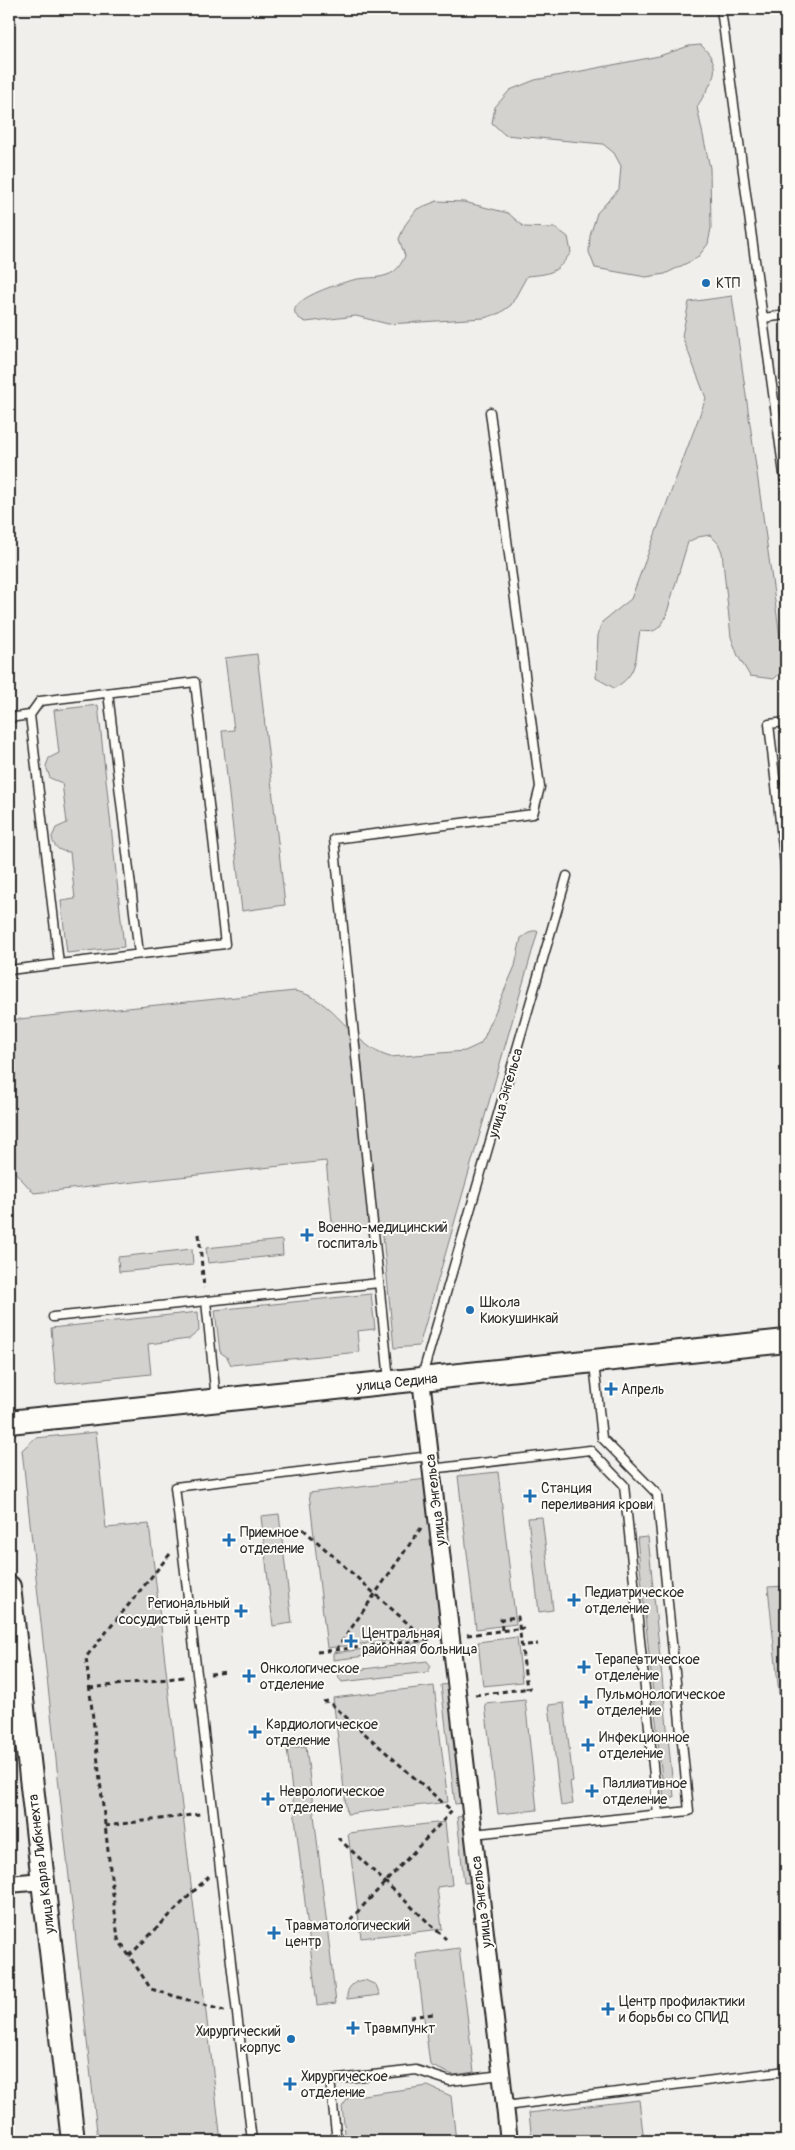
<svg xmlns="http://www.w3.org/2000/svg" width="795" height="2150" font-family="Pangolin,sans-serif">
<style>
.green{fill:#d3d2cf;stroke:#7f7e7d}
.lines{fill:none;stroke-linecap:round;stroke-linejoin:round}
.lane-casing{stroke:#2b2b2b;stroke-width:11}
.street-casing{stroke:#2b2b2b;stroke-width:20}
.secondary-casing{stroke:#2b2b2b;stroke-width:26}
.path{stroke:#2b2b2b;stroke-width:3;stroke-dasharray:5 4;stroke-linecap:butt}
.lane{stroke:#fdfcf7;stroke-width:8}
.street{stroke:#fdfcf7;stroke-width:16}
.secondary{stroke:#fdfcf7;stroke-width:22}
.poi-dot{fill:#1f6fb2;stroke:#fdfcf7;stroke-width:2}
.labels{text-anchor:middle;stroke-width:4;stroke-linejoin:round;paint-order:stroke}
.poi-label{font-size:14px;fill:#2b2b2b;stroke:#fdfcf7;text-anchor:start}
.street-label{font-size:14px;fill:#2b2b2b;stroke:#fdfcf7}
</style>
<rect width="100%" height="100%" fill="#f0efeb"/>
<filter id="ink" filterUnits="userSpaceOnUse"><feTurbulence type="fractalNoise" baseFrequency=".02" numOctaves="2"/><feDisplacementMap in="SourceGraphic" scale="10" xChannelSelector="R" yChannelSelector="G"/><feConvolveMatrix kernelMatrix="1 2 1 2 8 2 1 2 1" color-interpolation-filters="sRGB"/></filter>
<g filter="url(#ink)">
<path class="green" d="M701,45C726,69 711,82 697,107L710,168L711,228L708,244L697,258L665,274L646,277L595,268L589,252L590,236L597,213L619,189L621,166L614,153L603,144L505,135L492,123L495,107L510,90L535,80L659,56L689,46Z
M437,201L464,202L508,213L524,227L556,228L568,237L571,252C557,273 551,274 527,276L511,305L500,313L484,318L388,324L356,316L306,322C267,305 340,283 353,280C364,277 377,279 387,275C397,272 401,264 405,256L399,239L405,225L417,209Z
M732,296L784,665L780,673L774,679L750,676L738,656L731,637L722,552L718,543L710,535L698,537L688,542L665,619C658,631 653,633 640,631C635,657 639,675 614,688L596,678L598,635L602,622L631,599L706,398L682,336L689,302Z
M257,654L285,905L242,911L222,731L234,730L225,658Z
M98,705L124,947L67,953L61,901L75,899L70,852C60,852 53,847 52,837L56,828L67,823L62,783L50,778L46,766L49,758L59,753L54,710Z
M532,931H538L419,1346L394,1348L382,1226L333,1231L326,1161L34,1193L11,1168L9,1147V1020L295,991C335,998 351,1046 390,1057L465,1051L480,1044L484,1038L515,966L521,938Z
M282,1240L283,1255L208,1263L206,1248Z
M192,1249L193,1265L119,1272L118,1257Z
M371,1294L375,1329L357,1331L359,1352L231,1365L227,1357L220,1352L215,1310Z
M198,1312L199,1331L189,1339L148,1344L151,1374L56,1384L51,1328Z
M96,1432L106,1528L149,1524L221,2141H98L22,1450L35,1438Z
M498,1472L516,1624L476,1629L458,1476Z
M427,1479L445,1634L327,1648L309,1493Z
M279,1514L292,1623L273,1626L261,1516Z
M542,1517L553,1610L539,1612L528,1518Z
M648,1537L674,1797L664,1798L637,1538Z
M786,1586V1693L779,1694L768,1587Z
M517,1637L522,1682L483,1686L478,1642Z
M429,1641L430,1648L333,1660V1653Z
M427,1661L431,1666L428,1672L342,1682L338,1677L340,1672Z
M451,1684L465,1803L455,1804L441,1685Z
M434,1686L448,1802L347,1814L333,1698Z
M525,1700L537,1810L498,1814L485,1704Z
M564,1703L573,1781L570,1782L573,1804L561,1806L549,1705Z
M306,1746L336,2003L317,2005L287,1748Z
M467,1816L475,1882L464,1883L457,1817Z
M445,1822L452,1885L437,1887L442,1929L361,1938L348,1833Z
M459,1948L474,2072L453,2075L430,2065L416,1954Z
M365,1980L376,1985L380,1995L347,1999C346,1988 353,1981 365,1980Z
M428,2086L451,2096L456,2141H346L342,2107L349,2097Z
M639,2100L644,2141H532L529,2113Z"/>
<g class="lines">
<defs>
<path id="lane" d="M721,9L786,489
M763,318L786,315
M108,693L139,954
M9,718L30,715
M786,722L769,724L786,874
M9,970C81,961 153,952 225,944L195,682L40,701L30,715L59,964
M206,1301L216,1399
M53,1317L379,1283
M422,1376L567,876
M389,1380L334,839L533,814L540,787L490,412
M431,1469L590,1450L624,1485L658,1814
M473,1834L689,1811L657,1494L602,1438L594,1363
M505,2106L786,2071
M252,2141L175,1487L430,1456
M337,2141L330,2080L416,2070L450,2081L502,2075"/>
<path id="street" d="M421,1379L509,2141
M9,1884L43,1881"/>
<path id="secondary" d="M9,1422L786,1341
M9,1587L73,2141"/>
</defs>
<use href="#lane" class="lane-casing"/>
<use href="#street" class="street-casing"/>
<use href="#secondary" class="secondary-casing"/>
<path class="path" d="M199,1234L204,1288
M303,1529L425,1639
M170,1554L86,1657L118,1939L151,1989L224,2011
M502,1630L501,1619L518,1617L527,1689
M467,1635L524,1628
M527,1645L538,1644
M336,1650L421,1528
M317,1652L433,1639
M210,1674L227,1672
M89,1688L184,1677
M303,1688L321,1686
M475,1695L531,1688
M323,1702L328,1701L452,1811L348,1922
M105,1826L200,1814
M338,1838L446,1939
M129,1956L209,1876
M410,2017L433,2014"/>
<use href="#lane" class="lane"/>
<use href="#street" class="street"/>
<use href="#secondary" class="secondary"/>
</g>
</g>
<g class="poi-dot">
<circle cx="706" cy="283" r="5"/>
<path d="M304.5 1227.5h5v5h5v5h-5v5h-5v-5h-5v-5h5z"/>
<circle cx="470" cy="1310" r="5"/>
<path d="M608.5 1381.5h5v5h5v5h-5v5h-5v-5h-5v-5h5z"/>
<path d="M527.5 1488.5h5v5h5v5h-5v5h-5v-5h-5v-5h5z"/>
<path d="M226.5 1532.5h5v5h5v5h-5v5h-5v-5h-5v-5h5z"/>
<path d="M571.5 1592.5h5v5h5v5h-5v5h-5v-5h-5v-5h5z"/>
<path d="M238.5 1603.5h5v5h5v5h-5v5h-5v-5h-5v-5h5z"/>
<path d="M348.5 1633.5h5v5h5v5h-5v5h-5v-5h-5v-5h5z"/>
<path d="M581.5 1659.5h5v5h5v5h-5v5h-5v-5h-5v-5h5z"/>
<path d="M246.5 1668.5h5v5h5v5h-5v5h-5v-5h-5v-5h5z"/>
<path d="M583.5 1694.5h5v5h5v5h-5v5h-5v-5h-5v-5h5z"/>
<path d="M252.5 1724.5h5v5h5v5h-5v5h-5v-5h-5v-5h5z"/>
<path d="M585.5 1737.5h5v5h5v5h-5v5h-5v-5h-5v-5h5z"/>
<path d="M589.5 1783.5h5v5h5v5h-5v5h-5v-5h-5v-5h5z"/>
<path d="M265.5 1791.5h5v5h5v5h-5v5h-5v-5h-5v-5h5z"/>
<path d="M271.5 1925.5h5v5h5v5h-5v5h-5v-5h-5v-5h5z"/>
<path d="M605.5 2001.5h5v5h5v5h-5v5h-5v-5h-5v-5h5z"/>
<path d="M350.5 2020.5h5v5h5v5h-5v5h-5v-5h-5v-5h5z"/>
<circle cx="291" cy="2039" r="5"/>
<path d="M287.5 2076.5h5v5h5v5h-5v5h-5v-5h-5v-5h5z"/>
</g>
<g class="labels">
<g class="poi-label">
<text x="716" y="288">КТП</text>
<text x="318" y="1232">Военно-медицинский<tspan x="318" dy="16">госпиталь</tspan></text>
<text x="480" y="1307">Школа<tspan x="480" dy="16">Киокушинкай</tspan></text>
<text x="621" y="1394">Апрель</text>
<text x="541" y="1493">Станция<tspan x="541" dy="16">переливания крови</tspan></text>
<text x="240" y="1537">Приемное<tspan x="240" dy="16">отделение</tspan></text>
<text x="585" y="1597">Педиатрическое<tspan x="585" dy="16">отделение</tspan></text>
<text x="230" y="1608" text-anchor="end">Региональный<tspan x="230" dy="16">сосудистый центр</tspan></text>
<text x="362" y="1638">Центральная<tspan x="362" dy="16">районная больница</tspan></text>
<text x="595" y="1664">Терапевтическое<tspan x="595" dy="16">отделение</tspan></text>
<text x="260" y="1673">Онкологическое<tspan x="260" dy="16">отделение</tspan></text>
<text x="597" y="1699">Пульмонологическое<tspan x="597" dy="16">отделение</tspan></text>
<text x="266" y="1729">Кардиологическое<tspan x="266" dy="16">отделение</tspan></text>
<text x="599" y="1742">Инфекционное<tspan x="599" dy="16">отделение</tspan></text>
<text x="603" y="1788">Паллиативное<tspan x="603" dy="16">отделение</tspan></text>
<text x="279" y="1796">Неврологическое<tspan x="279" dy="16">отделение</tspan></text>
<text x="285" y="1930">Травматологический<tspan x="285" dy="16">центр</tspan></text>
<text x="619" y="2006">Центр профилактики<tspan x="619" dy="16">и борьбы со СПИД</tspan></text>
<text x="364" y="2033">Травмпункт</text>
<text x="281" y="2036" text-anchor="end">Хирургический<tspan x="281" dy="16">корпус</tspan></text>
<text x="301" y="2081">Хирургическое<tspan x="301" dy="16">отделение</tspan></text>
</g>
<g class="street-label">
<text transform="translate(505 1093) rotate(-74)" y="5">улица Энгельса</text>
<text transform="translate(397 1382) rotate(-6)" y="5">улица Седина</text>
<text transform="translate(435 1500) rotate(-97)" y="5">улица Энгельса</text>
<text transform="translate(41 1864) rotate(-97)" y="5">улица Карла Либкнехта</text>
<text transform="translate(481 1902) rotate(-97)" y="5">улица Энгельса</text>
</g>
</g>
<rect width="795" height="2150" fill="none" stroke="#fdfcf7" stroke-width="30"/>
<rect x="15" y="15" width="765" height="2120" fill="none" stroke="#2b2b2b" stroke-width="2" filter="url(#ink)"/>
</svg>
